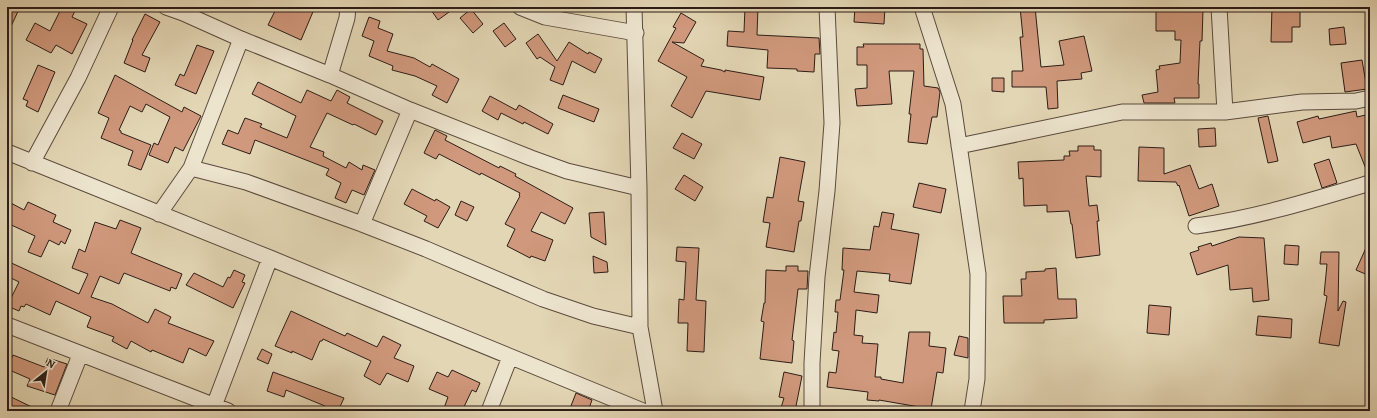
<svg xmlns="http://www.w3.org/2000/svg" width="1377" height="418" font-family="Alegreya,serif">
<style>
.building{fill:#d0987c;stroke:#2c1d17}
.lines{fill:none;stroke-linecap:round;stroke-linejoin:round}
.minor-casing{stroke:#5a4b3e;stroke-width:17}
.minor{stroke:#ede4ce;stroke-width:15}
</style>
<rect width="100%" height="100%" fill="#e3d6b4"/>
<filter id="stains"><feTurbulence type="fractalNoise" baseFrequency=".005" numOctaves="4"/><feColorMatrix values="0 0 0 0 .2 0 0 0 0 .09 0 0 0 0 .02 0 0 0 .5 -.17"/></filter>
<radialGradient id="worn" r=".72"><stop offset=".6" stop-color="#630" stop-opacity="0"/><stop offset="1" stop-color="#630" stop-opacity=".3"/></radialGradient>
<path class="building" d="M7,7H20L7,35Z
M62,7H77L72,17L87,24L72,54L56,45L51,53L26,40L35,23L50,31Z
M277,7H315L301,40L268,25Z
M429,7H456L438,20Z
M745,7H758L757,35L819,38L820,54H815L814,72L797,71V69L767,68L768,50L727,46L728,31L744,32Z
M855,7H885L884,24L854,22Z
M1020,7H1035L1041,67L1064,65L1059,41L1084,36L1092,71L1081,73L1082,79L1057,81L1058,108L1048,109L1046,87H1012V71H1023L1020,37H1023Z
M1272,7H1300V27H1292V42H1271Z
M1156,8L1203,9L1202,41H1200L1198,84H1199V98H1174L1175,103H1144L1142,95L1158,92L1156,70L1160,69L1159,66L1180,63L1181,40H1175V31H1156Z
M471,9L483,24L473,33L460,18Z
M681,13L696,22L684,43L672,42L704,60L701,66L721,70L725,72V70L764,77L760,100L706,91L692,118L671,106L687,77L658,61L676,28L673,27Z
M145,14L160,22L142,55L150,58L145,72L124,63L133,40H132Z
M369,17L380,21L378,28L393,34L387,51L414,58L430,67L432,64L459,79L447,103L432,95L437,86L415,76L392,70L393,66L369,56L374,41L362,36Z
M504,23L516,39L505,47L493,31Z
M1344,27L1346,44L1330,45L1329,29Z
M538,34L557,61L569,42L588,54L589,52L602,59L595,73L572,61L563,85L550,80L555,67L540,57L537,59L526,43Z
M863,44H920V49H923L924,86L938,88L940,92L937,117H932L927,144L908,142L911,114H909L914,71H889L892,104L857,106L855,89L867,88V65H857V47H864Z
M197,45L214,51L196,94L175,85L180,74L184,76Z
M1362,60L1367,89L1345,92L1341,63Z
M38,65L55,72L38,112L26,106L28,101L23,99Z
M115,75L182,112L184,107L201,116L183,151L175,147L168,163L149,155L154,143L158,145L170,117L146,104L142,112L130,106L119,130L121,131V133L151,145L141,170L128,165L133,151L101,138L109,118L98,113Z
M992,78H1004V92L992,91Z
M258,82L301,103L307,90L331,101L337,90L350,97L347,103L383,121L376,135L354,124L353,125L327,113L310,147L324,152L323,156L346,168L349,162L362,170L363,165L375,170L364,195L352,190L346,203L335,198L341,183L326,175L329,169L255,140L250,154L222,144L228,130L238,134L245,118L262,124L260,127L287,138L296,116L252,94Z
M563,95L599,109L594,122L558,108Z
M490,96L516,110L519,105L553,124L548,134L524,122L523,124L501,113L498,120L482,111Z
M1356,111L1357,117L1370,114V174H1368L1356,144L1332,148L1330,136L1303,143L1297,122L1318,116L1319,119Z
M1268,116L1278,161L1268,163L1258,118Z
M1215,128L1216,146L1199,147L1198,129Z
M435,130L447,136L445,140L499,168L500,166L516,174L515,176L573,208L565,224L541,212L531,231L553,240L545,261L531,256L530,258L507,246L515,229L505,224L520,196L519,195L520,193L481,173L480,175L439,154L436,159L424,153Z
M682,133L702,144L694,159L673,148Z
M1078,146H1094V150H1101V177L1086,176L1089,206L1097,205L1099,221H1097L1100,255L1076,258L1072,224H1071L1069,211L1047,212V205L1024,206L1023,178L1019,179L1018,162L1064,160V156H1070L1069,151H1078Z
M1139,147L1164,148V174L1190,165L1199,189L1212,184L1219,206L1189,216L1179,185L1178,186L1176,182L1138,181Z
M780,157L805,162L798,201L804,202L801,221H799L794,252L766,247L770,223L763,222L767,197L773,198Z
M1329,159L1337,183L1322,188L1314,164Z
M684,175L703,187L695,201L675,189Z
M919,183L946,189L941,213L913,207Z
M412,189L435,201L436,199L450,207L438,228L424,221L427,216L404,204Z
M7,201L24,210L28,202L56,215L53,222L71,230L65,244L61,241L59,245L49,240L41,257L28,252L35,236L7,223Z
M461,201L474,207L467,221L455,215Z
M604,212L606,245L591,237L589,213Z
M882,212L894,214L891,229L919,234L911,284L889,281L890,274L857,271L854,292L879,295L877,313L856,310L854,335L863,336L862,343L878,344L875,377H881V379L903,383L909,332H930L929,346L946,348L943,373L937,372L931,409L879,400V401L867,400L868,392L827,387L829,372L836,373L839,351L832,350L834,332L836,333L838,312H835L836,300H840L844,270H842L843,248L870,250L874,226L879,227Z
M120,220L141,228L131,253L182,274L176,289L171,287L170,291L124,273L119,284L100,276L91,297L112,304L148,323L155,309L171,317L168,323L214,341L206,356L189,348L183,363L152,350L151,352L131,341L127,349L112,341L114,337L87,327L91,317L56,301L50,315L26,304L24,307L21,306L19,311L7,306L19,282L7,276V261L79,294L88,274L72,268L79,249L85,252L95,222L116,229Z
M1239,237L1264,238L1269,300L1253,302L1252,288L1230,290L1228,265L1197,275L1190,253L1199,250L1198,247L1211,243L1212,246Z
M1370,239V276L1356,270Z
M1285,245L1299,246L1298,265L1284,264Z
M677,247L699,248L696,300L706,301L704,352L687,351L688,323H678L679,299L684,300L686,262L676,261Z
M1321,252H1339L1338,311L1343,301L1346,302L1339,346L1319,343L1327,296L1324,295L1327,264H1320Z
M593,256L607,262L608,272L594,273Z
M786,266H798V271H808L807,289H798L792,340L794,341L792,363L760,359L764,322L761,321L764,303H765L766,270L786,271Z
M1056,268L1058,299H1076L1077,318L1044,320V323H1004L1003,296H1022L1021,279H1026V272L1045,271V269Z
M234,270L245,275L242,282L245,283L233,308L186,285L194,273L223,287L228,277L230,278Z
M1149,305L1171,307L1169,335L1147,333Z
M291,311L345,336L347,333L377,347L383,336L401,345L394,358L414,366L408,382L387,373L380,385L364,376L371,361L323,339L322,341H320L312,360L292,351V353L275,346Z
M1258,316L1292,319L1291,338L1256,335Z
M959,336L968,338V358L954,355Z
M262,349L272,354L268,364L257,359Z
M13,355L44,367L48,358L67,364L55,395L27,386L30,379L7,369Z
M452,370L480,383L476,392L472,390L462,411H443L448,397L429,389L437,372L448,377Z
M273,372L344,398L338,411H323L325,406L286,390L284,397L267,391Z
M784,372L802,376L795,411H780L784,398L779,397Z
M576,393L592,400L588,411H569Z
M7,395L40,411H7Z"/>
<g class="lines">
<defs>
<path id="minor" d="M166,7L183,13L241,39L330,75L410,110L531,158L567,171L639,188
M520,7L545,17L636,33
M634,7L639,188L640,327L655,411
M922,7L953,104L978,274L977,379L972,411
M330,75L347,18L348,7
M1225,112L1302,102L1356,101L1370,98
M959,146L1122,112H1225L1219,7
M7,152L270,258L643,411
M32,163L78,78L111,7
M191,168L246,182L362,224L426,249L543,299L593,316L640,327
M159,214L191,168L241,39
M362,224L410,110
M1196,226C1255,218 1313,200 1370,183
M7,325L228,411
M214,406L270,258
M58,411L80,355
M489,411L510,357
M812,411V363L817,277L827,191L832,123L827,7"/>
</defs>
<use href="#minor" class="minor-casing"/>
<use href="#minor" class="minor"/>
</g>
<rect width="1377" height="418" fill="none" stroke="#e3d6b4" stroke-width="24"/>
<rect x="8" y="8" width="1361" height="402" fill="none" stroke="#2c1d17" stroke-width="2"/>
<rect x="12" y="12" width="1353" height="394" fill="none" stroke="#2c1d17"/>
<g transform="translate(46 372) rotate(30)" stroke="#ede4ce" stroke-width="3" paint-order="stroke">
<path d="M0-3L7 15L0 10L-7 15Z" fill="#2c1d17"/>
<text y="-6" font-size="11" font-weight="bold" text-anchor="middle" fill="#2c1d17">N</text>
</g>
<rect width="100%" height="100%" filter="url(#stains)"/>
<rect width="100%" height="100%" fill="url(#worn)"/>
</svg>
